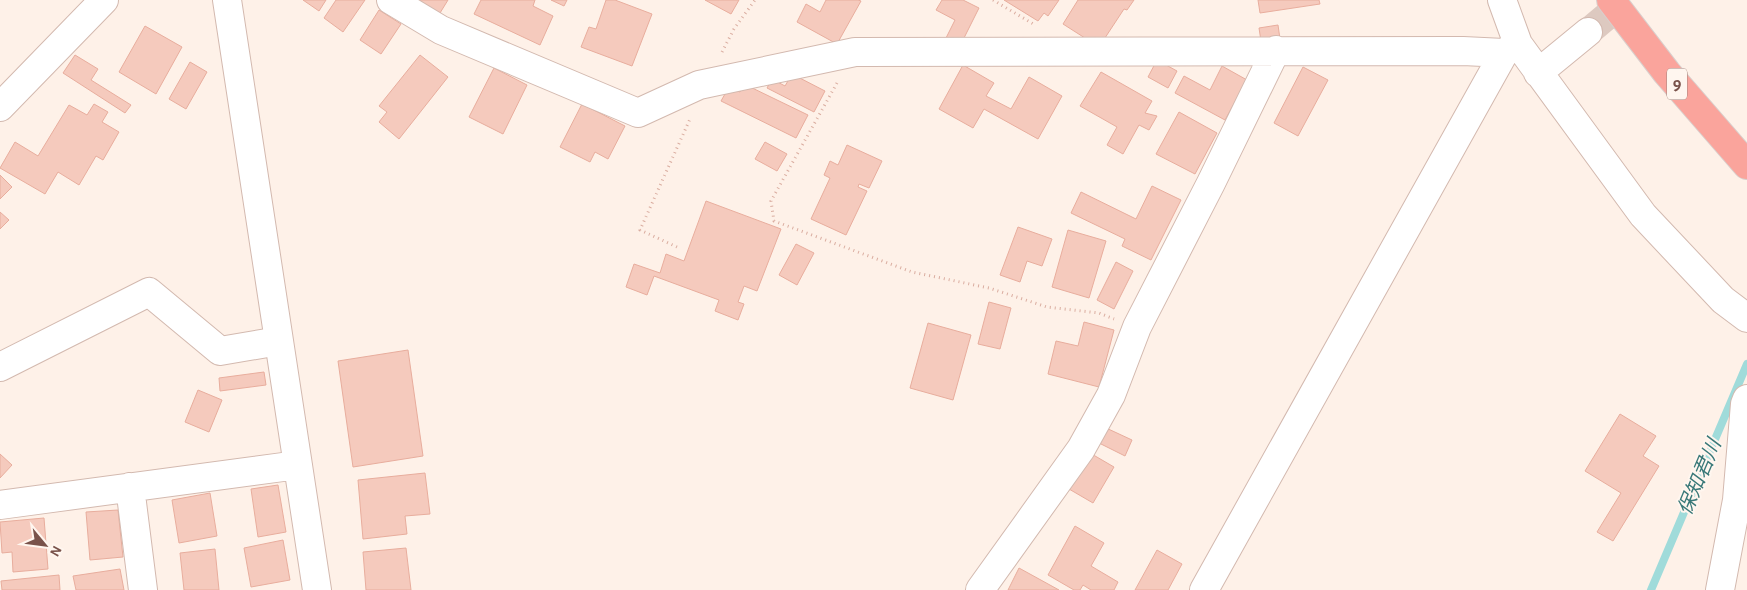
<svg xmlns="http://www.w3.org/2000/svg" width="1747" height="590" font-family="'Alegreya Sans','Noto Sans JP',sans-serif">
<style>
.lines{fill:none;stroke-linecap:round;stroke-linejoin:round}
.stream{stroke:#a0dbda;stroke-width:8}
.building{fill:#f5cabd;stroke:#e8ad9d}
.minor-tunnel{stroke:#ddc9c0;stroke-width:28;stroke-dasharray:28 14;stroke-linecap:butt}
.minor-casing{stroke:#d3b9af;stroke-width:30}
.highway-casing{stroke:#d9cfcc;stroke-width:30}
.path{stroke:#daada0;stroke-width:3;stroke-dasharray:1 4;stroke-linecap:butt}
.minor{stroke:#fff;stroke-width:28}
.highway{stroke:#faa49c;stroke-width:28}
.labels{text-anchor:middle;stroke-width:4;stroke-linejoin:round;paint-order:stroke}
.shield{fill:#fff6ef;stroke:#a1837c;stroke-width:1}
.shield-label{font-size:18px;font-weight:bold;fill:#79524a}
.water-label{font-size:20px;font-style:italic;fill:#397878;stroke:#fff6ef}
</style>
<rect width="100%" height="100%" fill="#fef1e8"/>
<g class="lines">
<path class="stream" d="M1651,590L1747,364"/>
</g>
<path class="building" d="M303,0H326L319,11Z
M336,0H365L343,32L324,18Z
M416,0H448L440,13Z
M481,0H535L533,6L553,16L540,45L474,14Z
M551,0H567L564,6Z
M606,0H615L652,14L632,66L581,47L589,27L596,29Z
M705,0H739L731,14Z
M826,0H858L861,1L837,44L797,22L806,4L820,12Z
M942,0H963L979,8L959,48L945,40L955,20L936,10Z
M1004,0H1059L1048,16L1044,13L1038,21Z
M1078,0H1134L1127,10L1124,9L1099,47L1063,24Z
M1258,0H1319L1320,4L1260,13Z
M379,10L401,24L381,54L360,40Z
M1278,25L1280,39L1261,41L1259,28Z
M145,26L182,47L156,94L119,72Z
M75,55L98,69L91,80L131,105L125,113L63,73Z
M420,55L448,77L399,139L379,122L387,112L379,106Z
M1157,60L1177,71L1168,88L1148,77Z
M190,62L207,72L186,109L169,99Z
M963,65L994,83L986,96L1011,109L1029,77L1062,96L1038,139L984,109L973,128L939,109Z
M1222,66L1247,80L1225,120L1175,93L1184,76L1210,90Z
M1303,67L1328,80L1298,136L1274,123Z
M494,68L527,85L503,134L469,117Z
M1101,72L1152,101L1145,113L1157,116L1149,130L1139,125L1123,154L1107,145L1117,127L1080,106Z
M792,74L825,91L814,112L767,88L772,79L785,86Z
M744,84L808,115L796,138L721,101L729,87L740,92Z
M94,104L108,112L102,122L119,132L103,160L96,156L79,185L58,172L45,194L0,168L15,142L38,156L69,105L87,115Z
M582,104L625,126L608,159L595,152L590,162L560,147Z
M1179,112L1217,133L1195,174L1156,154Z
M765,142L787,154L777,171L755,159Z
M847,145L882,161L869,188L859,184L858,187L867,191L846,235L811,219L830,178L824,175L830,161L838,165Z
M0,175L12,187L0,199Z
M1152,186L1181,200L1151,260L1122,246L1125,239L1071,213L1081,192L1136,219Z
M706,201L781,229L757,291L744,286L738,302L744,304L738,320L715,311L719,300L654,276L647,295L626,287L634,264L660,273L666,254L684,261Z
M0,212L9,220L0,229Z
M1018,227L1052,239L1042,266L1027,261L1020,282L1000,275Z
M1068,230L1106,241L1089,298L1052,287Z
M796,244L814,253L797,285L779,275Z
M1116,262L1133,271L1114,309L1097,300Z
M989,302L1011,308L1000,349L978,344Z
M1084,322L1114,330L1099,387L1048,374L1056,341L1078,346Z
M928,323L971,335L953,400L910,388Z
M408,350L423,456L353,467L338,361Z
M264,372L266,385L220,391L219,378Z
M198,390L222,400L209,432L185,422Z
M1620,414L1656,436L1643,456L1659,466L1613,541L1597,532L1621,493L1585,471Z
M1104,427L1132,440L1125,456L1097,442Z
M1090,453L1114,467L1093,503L1069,489Z
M0,454L12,465L0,478Z
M425,473L430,514L405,516L407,534L363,539L358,480Z
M278,485L286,532L258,537L251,489Z
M210,493L217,536L179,543L172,500Z
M118,510L123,557L90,560L86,512Z
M44,518L48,569L13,572L12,552L2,553L0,522Z
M1075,526L1104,543L1091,566L1118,582L1114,590H1091L1083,585L1080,590H1074L1048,575Z
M283,540L290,580L251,587L244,548Z
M406,548L411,590H366L363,552Z
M215,549L219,590H184L180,553Z
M1157,550L1182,564L1168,590H1135Z
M1019,568L1059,590H1008Z
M120,569L124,590H76L73,576Z
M59,575L60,590H2L1,581Z"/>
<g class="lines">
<path class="minor-tunnel" d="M1588,32L1626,0"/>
<defs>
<path id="minor" d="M227,0L317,590
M391,0L441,30L638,113L699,85L855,52L1463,51L1504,53
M1502,0L1518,44L1643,215L1723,300L1747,318
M1538,73L1588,32
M0,107L104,0
M0,367L149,292L220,351L279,341
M130,487L143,590
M0,505L298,465
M980,590L1081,449L1111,395L1137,327L1211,183L1276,50
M1204,590L1504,53L1518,44
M1720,590L1737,500L1745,404L1747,399"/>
<path id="highway" d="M1611,0L1667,73L1747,165"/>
</defs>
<use href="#minor" class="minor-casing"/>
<use href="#highway" class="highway-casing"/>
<path class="path" d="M993,0L1035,25
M722,52L734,29L755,0
M837,83L771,201L774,221L912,272L989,288L1047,307L1099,313L1114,319
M677,247L640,230L690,119"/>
<use href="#minor" class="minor"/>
<use href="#highway" class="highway"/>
</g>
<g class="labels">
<rect class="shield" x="1667" y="68.5" width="20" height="31" rx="4"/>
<g class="shield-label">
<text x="1677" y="90">9</text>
</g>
<g class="water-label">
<text transform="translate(1699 477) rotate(-67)" y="7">保知君川</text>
</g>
</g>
<g transform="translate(45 545) rotate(119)" stroke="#fff6ef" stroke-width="4" paint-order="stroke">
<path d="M0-4L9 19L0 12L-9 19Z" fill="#79524a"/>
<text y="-8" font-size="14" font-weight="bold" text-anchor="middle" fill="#79524a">N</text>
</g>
</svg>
